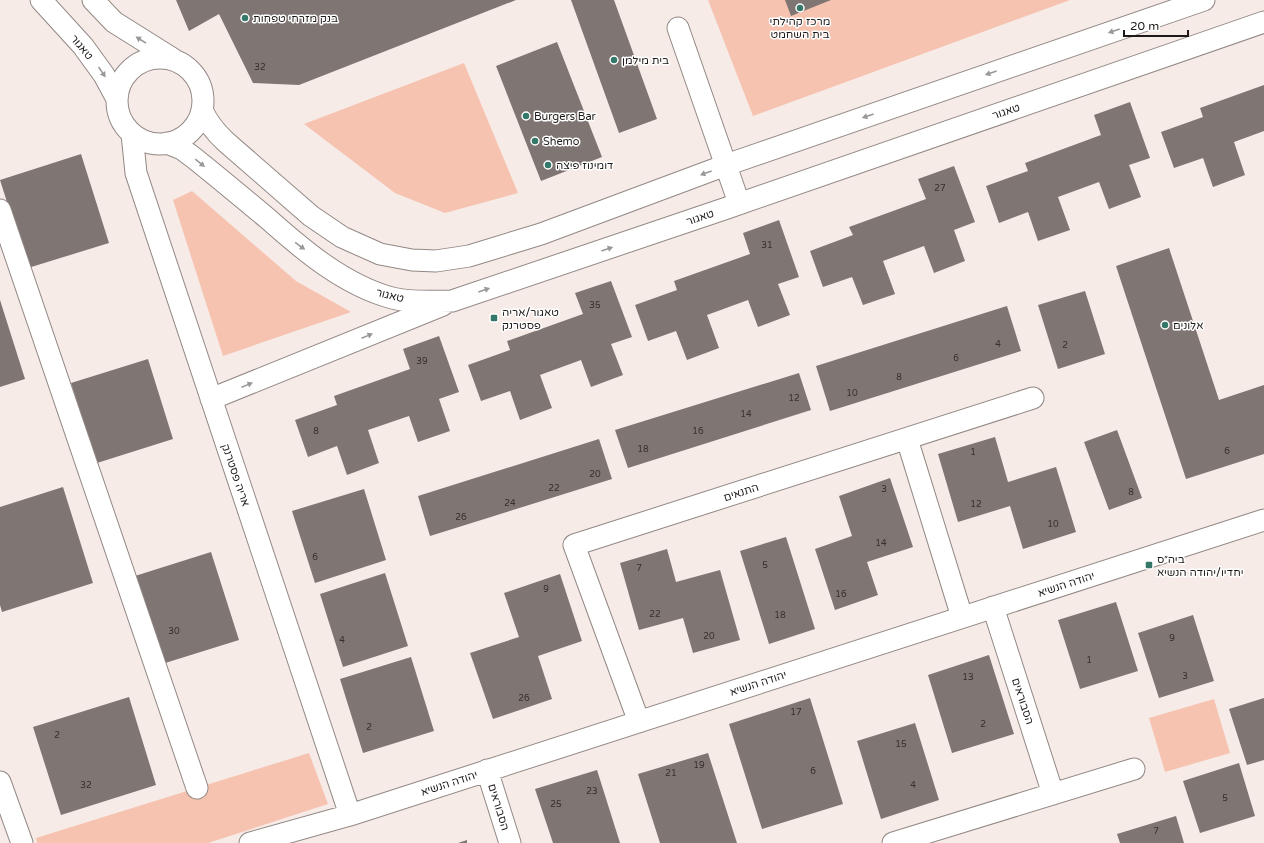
<svg xmlns="http://www.w3.org/2000/svg" width="1264" height="843" font-family="'Varela Round','Noto Sans Hebrew',sans-serif">
<style>
.green{fill:#f7c3b1}
.building{fill:#7f7572}
.lines{fill:none;stroke-linecap:round;stroke-linejoin:round}
.minor-casing{stroke:#928884;stroke-width:23}
.minor{stroke:#fff;stroke-width:21}
.oneway{fill:#999897}
.poi-dot{fill:#35786a;stroke:#fff;stroke-width:1.5}
.labels{text-anchor:middle;stroke-width:3;stroke-linejoin:round;paint-order:stroke}
.number-label{font-size:9px;fill:#36302e}
.poi-label{font-size:11px;fill:#1d1918;stroke:#fff;text-anchor:start}
.street-label{font-size:11px;fill:#1d1918;stroke:#fff}
</style>
<rect width="100%" height="100%" fill="#f6ebe7"/>
<path class="green" d="M708,0H1070L753,116Z
M464,63L518,193L445,213L395,193L304,124Z
M192,191L296,281L351,312L223,356L173,200Z
M1214,699L1230,753L1165,772L1149,718Z
M309,753L328,804L208,843H37L36,838Z"/>
<path class="building" d="M176,0H516L299,85L253,83L219,14L189,31Z
M571,0H614L657,119L619,133Z
M785,0H831L791,16Z
M557,42L602,157L541,181L496,66Z
M1264,85V131L1234,142L1245,175L1213,187L1203,158L1174,168L1161,132L1203,117L1200,108Z
M1130,102L1150,158L1129,165L1141,197L1109,209L1099,182L1058,197L1070,230L1038,241L1028,212L999,223L986,186L1028,171L1025,163L1101,135L1094,115Z
M81,154L109,243L28,268L0,180Z
M954,166L975,222L954,230L965,261L934,273L924,246L883,261L895,294L863,305L852,277L823,287L810,251L853,235L849,227L926,199L918,179Z
M779,220L799,277L778,284L790,315L758,327L748,300L707,315L719,348L687,360L676,331L648,341L635,305L677,290L674,281L750,254L743,233Z
M1169,248L1219,400L1264,385V454L1186,479L1116,266Z
M611,281L632,337L611,344L623,375L591,387L581,360L540,375L552,408L520,420L510,391L481,401L468,365L510,350L507,341L583,314L575,293Z
M1085,291L1105,354L1058,369L1038,305Z
M0,300L25,379L0,387Z
M1007,306L1021,351L830,411L816,366Z
M439,336L459,392L439,399L450,431L418,442L409,416L368,430L379,463L347,475L337,446L308,457L295,420L337,405L334,396L410,369L403,349Z
M148,359L173,439L97,463L71,383Z
M799,373L811,410L628,468L615,430Z
M1117,430L1142,498L1109,510L1084,442Z
M995,437L1008,482L1056,467L1076,532L1023,549L1010,506L958,522L938,454Z
M599,439L612,479L430,536L418,496Z
M890,478L913,547L867,562L878,595L835,610L815,549L852,536L839,496Z
M63,487L93,583L2,612L0,605V507Z
M364,489L386,560L315,583L292,511Z
M786,537L815,629L769,644L740,551Z
M667,549L676,582L720,570L740,640L693,653L683,618L639,630L620,563Z
M211,552L239,640L162,664L135,576Z
M385,573L408,646L343,667L320,594Z
M560,574L582,641L538,656L552,699L493,719L470,653L519,637L504,593Z
M1116,602L1138,671L1080,689L1058,620Z
M1193,615L1214,681L1159,698L1138,633Z
M989,655L1014,734L952,753L928,675Z
M411,657L434,731L363,753L340,679Z
M129,697L156,785L61,815L33,727Z
M810,698L843,804L762,829L729,724Z
M1264,698V760L1247,765L1229,709Z
M915,723L939,800L881,819L857,741Z
M708,753L737,843H660L638,774Z
M1239,763L1255,816L1200,833L1183,781Z
M597,770L620,843H553L535,789Z
M1176,816L1184,843H1120L1117,834Z
M467,840V843H458Z"/>
<g class="lines">
<defs>
<path id="minor" d="M41,0L83,46L104,75L117,99
M93,0L114,22L173,59
M678,28L739,203
M117 101a43 43 0 1 1 86 0a43 43 0 1 1-86 0Z
M202,110C208,123 215,132 226,142L311,216L342,237L380,254L412,260L436,261L469,256L541,234L726,165L1204,0
M132,134L136,173L350,815
M167,143L182,149L194,158C219,178 243,198 267,218C303,250 344,285 392,298C411,303 433,301 452,301L727,208L1264,22
M0,210L197,788
M211,399L443,305
M907,439L962,617
M993,607L1053,794
M639,722L574,545L1033,398
M487,770L510,843
M0,782L22,843
M250,843L350,815L1264,520
M893,843L1134,769"/>
</defs>
<use href="#minor" class="minor-casing"/>
<use href="#minor" class="minor"/>
</g>
<defs><path id="oneway-solid" d="M-6-.8H1V-3.2L6.5 0L1 3.2V.8H-6Z"/></defs>
<g class="oneway">
<use href="#oneway-solid" transform="translate(1114 31) rotate(161)"/>
<use href="#oneway-solid" transform="translate(141 40) rotate(-148)"/>
<use href="#oneway-solid" transform="translate(102 72) rotate(56)"/>
<use href="#oneway-solid" transform="translate(991 73) rotate(161)"/>
<use href="#oneway-solid" transform="translate(868 116) rotate(161)"/>
<use href="#oneway-solid" transform="translate(200 163) rotate(39)"/>
<use href="#oneway-solid" transform="translate(706 173) rotate(160)"/>
<use href="#oneway-solid" transform="translate(300 246) rotate(36)"/>
<use href="#oneway-solid" transform="translate(607 249) rotate(-19)"/>
<use href="#oneway-solid" transform="translate(484 290) rotate(-19)"/>
<use href="#oneway-solid" transform="translate(367 336) rotate(-22)"/>
<use href="#oneway-solid" transform="translate(247 385) rotate(-22)"/>
</g>
<g class="poi-dot">
<circle cx="800" cy="8" r="4"/>
<circle cx="245" cy="18" r="4"/>
<circle cx="614" cy="60" r="4"/>
<circle cx="526" cy="116" r="4"/>
<circle cx="535" cy="141" r="4"/>
<circle cx="548" cy="165" r="4"/>
<rect x="490" y="314" width="8" height="8" rx="2"/>
<circle cx="1165" cy="325" r="4"/>
<rect x="1145" y="561" width="8" height="8" rx="2"/>
</g>
<g class="labels">
<g class="number-label">
<text x="260" y="70">32</text>
<text x="940" y="191">27</text>
<text x="767" y="248">31</text>
<text x="595" y="308">35</text>
<text x="998" y="347">4</text>
<text x="1065" y="348">2</text>
<text x="956" y="361">6</text>
<text x="422" y="364">39</text>
<text x="899" y="380">8</text>
<text x="852" y="396">10</text>
<text x="794" y="401">12</text>
<text x="746" y="417">14</text>
<text x="316" y="434">8</text>
<text x="698" y="434">16</text>
<text x="643" y="452">18</text>
<text x="1227" y="454">6</text>
<text x="973" y="455">1</text>
<text x="595" y="477">20</text>
<text x="554" y="491">22</text>
<text x="884" y="492">3</text>
<text x="1131" y="495">8</text>
<text x="510" y="506">24</text>
<text x="976" y="507">12</text>
<text x="461" y="520">26</text>
<text x="1053" y="527">10</text>
<text x="881" y="546">14</text>
<text x="315" y="560">6</text>
<text x="765" y="568">5</text>
<text x="639" y="571">7</text>
<text x="546" y="592">9</text>
<text x="841" y="597">16</text>
<text x="655" y="617">22</text>
<text x="780" y="618">18</text>
<text x="174" y="634">30</text>
<text x="709" y="639">20</text>
<text x="1172" y="641">9</text>
<text x="342" y="643">4</text>
<text x="1089" y="663">1</text>
<text x="1185" y="679">3</text>
<text x="968" y="680">13</text>
<text x="524" y="701">26</text>
<text x="796" y="715">17</text>
<text x="983" y="727">2</text>
<text x="369" y="730">2</text>
<text x="57" y="738">2</text>
<text x="901" y="747">15</text>
<text x="699" y="768">19</text>
<text x="813" y="774">6</text>
<text x="671" y="776">21</text>
<text x="86" y="788">32</text>
<text x="913" y="788">4</text>
<text x="592" y="794">23</text>
<text x="1225" y="801">5</text>
<text x="556" y="807">25</text>
<text x="1156" y="834">7</text>
</g>
<g class="poi-label">
<text x="253" y="22">בנק מזרחי טפחות</text>
<text x="800" y="25" text-anchor="middle">מרכז קהילתי<tspan x="800" dy="13">בית השחמט</tspan></text>
<text x="622" y="64">בית מילמן</text>
<text x="534" y="120">Burgers Bar</text>
<text x="543" y="145">Shemo</text>
<text x="556" y="169">דומינוז פיצה</text>
<text x="502" y="316">טאגור/אריה<tspan x="502" dy="13">פסטרנק</tspan></text>
<text x="1173" y="329">אלונים</text>
<text x="1157" y="563">ביה״ס<tspan x="1157" dy="13">יחדיו/יהודה הנשיא</tspan></text>
</g>
<g class="street-label">
<text transform="translate(82 47) rotate(50)" y="4">טאגור</text>
<text transform="translate(1006 111) rotate(-19)" y="4">טאגור</text>
<text transform="translate(700 217) rotate(-19)" y="4">טאגור</text>
<text transform="translate(390 295) rotate(14)" y="4">טאגור</text>
<text transform="translate(236 475) rotate(71)" y="4">אריה פסטרנק</text>
<text transform="translate(741 492) rotate(-18)" y="4">התנאים</text>
<text transform="translate(1066 584) rotate(-18)" y="4">יהודה הנשיא</text>
<text transform="translate(758 683) rotate(-18)" y="4">יהודה הנשיא</text>
<text transform="translate(1023 701) rotate(72)" y="4">הסבוראים</text>
<text transform="translate(449 783) rotate(-18)" y="4">יהודה הנשיא</text>
<text transform="translate(499 807) rotate(73)" y="4">הסבוראים</text>
</g>
</g>
<path d="M1124 30v6h64v-6" fill="none" stroke="#1d1918" stroke-width="2"/>
<text x="1130" y="30" font-size="12" fill="#1d1918" stroke="#ffffff" stroke-width="3" paint-order="stroke">20 m</text>
</svg>
